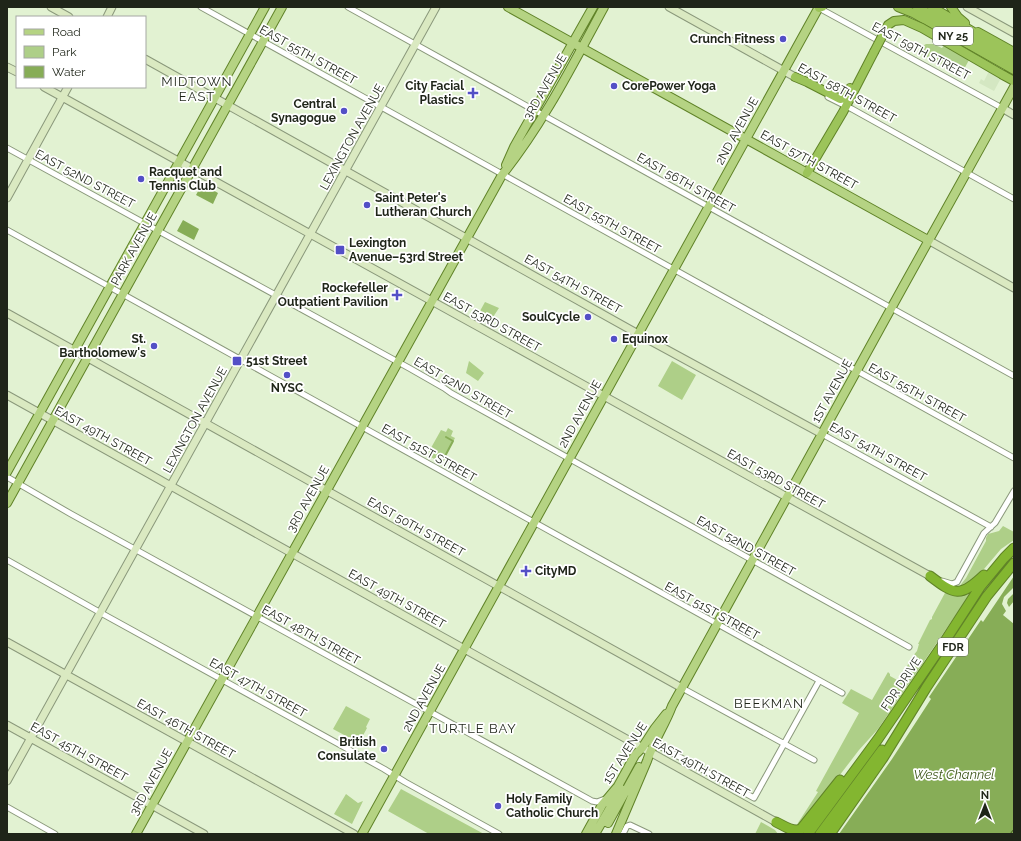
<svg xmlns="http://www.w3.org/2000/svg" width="1021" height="841" font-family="Raleway,sans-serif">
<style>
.built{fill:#d4e7c2}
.green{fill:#aecf88}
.water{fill:#87ad57}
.pier{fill:#e2f2d2}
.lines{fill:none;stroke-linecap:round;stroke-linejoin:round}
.stream{stroke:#87ad57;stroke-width:2}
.ferry{stroke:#40591d;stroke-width:1;stroke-dasharray:5 4;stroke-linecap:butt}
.minor-casing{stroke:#8a987b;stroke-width:7}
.secondary-casing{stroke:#8a987b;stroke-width:9}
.primary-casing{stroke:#608328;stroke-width:10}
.trunk-casing{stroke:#608328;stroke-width:10}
.motorway-casing{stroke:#608328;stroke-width:11}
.minor{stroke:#fff;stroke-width:5}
.secondary{stroke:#dae9c1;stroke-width:7}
.primary{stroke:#b5d383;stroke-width:8}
.trunk{stroke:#9cc45a;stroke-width:8}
.motorway{stroke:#83b630;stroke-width:9}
.trunk-bridge-casing{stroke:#608328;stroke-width:10;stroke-linecap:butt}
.trunk-bridge{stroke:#9cc45a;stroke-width:8}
.poi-dot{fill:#534fc6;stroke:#fff;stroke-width:1.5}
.labels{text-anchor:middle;stroke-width:3.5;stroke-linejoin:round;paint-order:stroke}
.shield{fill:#fff;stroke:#62665e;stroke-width:1}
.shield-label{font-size:11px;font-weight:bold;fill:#1f2519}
.poi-label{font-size:12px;font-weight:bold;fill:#1f2519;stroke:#fff;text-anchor:start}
.street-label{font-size:12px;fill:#1f2519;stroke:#fff}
.neighbourhood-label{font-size:13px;letter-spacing:1px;fill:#1f2519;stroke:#fff}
.water-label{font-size:13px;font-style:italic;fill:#40591d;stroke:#fff}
</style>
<rect width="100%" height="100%" fill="#e2f2d2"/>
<path class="built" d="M989,71L1001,78L994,91L979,83L981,79L984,81Z"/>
<path class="green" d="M926,44H933L942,48L944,45L969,60L962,73L959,74L923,55L921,51V47Z
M485,302L499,308L493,317L480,311Z
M469,361L484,373L478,381L466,373Z
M672,361L696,375L682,400L658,386Z
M448,428L453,431L451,436L455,438L442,463L427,455L441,430L446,432Z
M1003,526L1014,532V540L1001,549L973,582L958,588L966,578L986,541V538L988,534L999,531Z
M946,591L962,595L970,594L878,729L859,750L836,780L825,792L801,825L796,826L818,792L816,791L859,713L842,703L851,689L872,700L888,672L890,674V676L899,681L912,657L917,651L919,644H918L930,620L932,619V617Z
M346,706L370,719L366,727L367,728L359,743L333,729Z
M401,789L484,834H429L388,811Z
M346,794L358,803L363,801L352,824L334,814Z
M761,822L775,830L778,834H755Z"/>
<path class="water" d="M202,184L218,193L213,204L196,195Z
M183,220L199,229L194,240L177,231Z
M1014,576V834H839L892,759L931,699L929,697L981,620L983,622Z"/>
<path class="pier" d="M1014,587V593L1008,599L1007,603L1009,607L1014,601V624L1003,615L1006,611L1002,604L1004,597Z"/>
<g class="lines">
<path class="stream" d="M441,459L443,460L453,441L446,437"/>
<path class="ferry" d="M1010,834L1014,829"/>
<defs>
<path id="minor" d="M201,7L1014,458
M348,7L1014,376
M819,8L1002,108
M828,97L852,109L1014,199
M7,148L409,368L444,388L451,393L909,647
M7,230L842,693
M822,434L991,527
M7,477L71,514L592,801L597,802L605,799
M7,560L101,613L384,769L405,782L499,834
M942,581L952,584L957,582L984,533L995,523L1014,491
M682,688L814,760
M654,743L754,798L819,681
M7,807L55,834
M623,834L627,826L630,825L649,834"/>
<path id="secondary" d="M51,7L69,17
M669,7L795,77
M967,7L1014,33
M107,17L112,7
M145,59L649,340L822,434
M7,67L17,72
M44,87L930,576
M1002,108L1014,115
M7,198L68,87
M928,240L1014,288
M7,313L682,688
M7,395L776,822
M7,642L354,834
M7,725L204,834
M7,781L436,7"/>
<path id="primary" d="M508,7L928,240
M506,165L514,147L593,7
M7,472L265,7
M7,503L282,7
M608,823L639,767
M136,834L502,175C543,124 573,64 604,7
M362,834L819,7
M586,834L602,805L618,786L635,755L642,748L655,728L666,714
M595,834L621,789
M616,834L647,761C653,742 665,725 672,706L904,285L1014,87"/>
<path id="trunk" d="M898,7L913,13L1014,70
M917,7L1014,61
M932,7L982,37
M951,7L958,17L965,23
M819,8L822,7
M978,32L1014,52
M1003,75L1014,81
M795,77L807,82L840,99L844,98L850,88
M807,173L843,112L874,52"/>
<path id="motorway" d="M930,576C955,595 960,598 984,575
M776,822C783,825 793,833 801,829L840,780
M808,834L878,739L945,641L980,587L1004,558L1014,548
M820,834L882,750
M830,834L883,758L926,688L987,596L1014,563"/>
</defs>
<use href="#minor" class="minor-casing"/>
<use href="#secondary" class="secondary-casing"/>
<use href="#primary" class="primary-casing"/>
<use href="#trunk" class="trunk-casing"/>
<use href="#motorway" class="motorway-casing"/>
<use href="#minor" class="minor"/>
<use href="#secondary" class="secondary"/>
<use href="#primary" class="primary"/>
<use href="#trunk" class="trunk"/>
<use href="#motorway" class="motorway"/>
<defs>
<path id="trunk-bridge" d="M874,52L888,25L894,21L904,20L922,28L1003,75"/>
</defs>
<use href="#trunk-bridge" class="trunk-bridge-casing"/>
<use href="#trunk-bridge" class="trunk-bridge"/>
</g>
<g class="poi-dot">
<circle cx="783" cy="39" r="4"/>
<circle cx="614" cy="86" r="4"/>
<path d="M471 87h4v4h4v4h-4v4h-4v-4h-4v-4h4z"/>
<circle cx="344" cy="111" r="4"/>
<circle cx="141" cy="179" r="4"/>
<circle cx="367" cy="205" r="4"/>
<rect x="335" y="245" width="10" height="10" rx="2"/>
<path d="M395 289h4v4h4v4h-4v4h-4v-4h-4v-4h4z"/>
<circle cx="588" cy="317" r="4"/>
<circle cx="614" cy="339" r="4"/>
<circle cx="154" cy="346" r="4"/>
<rect x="232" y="356" width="10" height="10" rx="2"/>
<circle cx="287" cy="375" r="4"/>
<path d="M524 565h4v4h4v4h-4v4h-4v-4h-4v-4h4z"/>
<circle cx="384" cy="749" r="4"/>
<circle cx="498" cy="806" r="4"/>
</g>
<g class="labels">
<g class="shield">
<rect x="933" y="27" width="40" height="18" rx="3"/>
<rect x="938" y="638" width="30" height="18" rx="3"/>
</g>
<g class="shield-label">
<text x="953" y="40">NY 25</text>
<text x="953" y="651">FDR</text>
</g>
<g class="poi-label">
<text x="775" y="43" text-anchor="end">Crunch Fitness</text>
<text x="464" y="90" text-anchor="end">City Facial<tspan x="464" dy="14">Plastics</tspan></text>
<text x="622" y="90">CorePower Yoga</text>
<text x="336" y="108" text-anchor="end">Central<tspan x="336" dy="14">Synagogue</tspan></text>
<text x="149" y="176">Racquet and<tspan x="149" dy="14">Tennis Club</tspan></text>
<text x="375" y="202">Saint Peter's<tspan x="375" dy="14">Lutheran Church</tspan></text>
<text x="349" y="247">Lexington<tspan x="349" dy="14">Avenue–53rd Street</tspan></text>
<text x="388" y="292" text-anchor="end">Rockefeller<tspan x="388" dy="14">Outpatient Pavilion</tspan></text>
<text x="580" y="321" text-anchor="end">SoulCycle</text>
<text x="146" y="343" text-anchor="end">St.<tspan x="146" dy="14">Bartholomew's</tspan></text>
<text x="622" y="343">Equinox</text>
<text x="246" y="365">51st Street</text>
<text x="287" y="392" text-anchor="middle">NYSC</text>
<text x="535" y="575">CityMD</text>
<text x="376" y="746" text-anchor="end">British<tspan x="376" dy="14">Consulate</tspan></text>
<text x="506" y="803">Holy Family<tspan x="506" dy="14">Catholic Church</tspan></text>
</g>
<g class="street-label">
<text transform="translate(921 51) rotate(28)" y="4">EAST 59TH STREET</text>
<text transform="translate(308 55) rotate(29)" y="4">EAST 55TH STREET</text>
<text transform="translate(545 87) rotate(-60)" y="4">3RD AVENUE</text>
<text transform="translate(847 93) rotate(29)" y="4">EAST 58TH STREET</text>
<text transform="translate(737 131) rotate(-61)" y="4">2ND AVENUE</text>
<text transform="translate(352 137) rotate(-61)" y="4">LEXINGTON AVENUE</text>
<text transform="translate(809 160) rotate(29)" y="4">EAST 57TH STREET</text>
<text transform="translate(85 179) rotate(28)" y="4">EAST 52ND STREET</text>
<text transform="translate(686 183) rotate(29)" y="4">EAST 56TH STREET</text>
<text transform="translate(612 224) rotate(29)" y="4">EAST 55TH STREET</text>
<text transform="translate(134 249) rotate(-61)" y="4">PARK AVENUE</text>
<text transform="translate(573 284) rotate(29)" y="4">EAST 54TH STREET</text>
<text transform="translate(492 322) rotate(29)" y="4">EAST 53RD STREET</text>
<text transform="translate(463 388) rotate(30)" y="4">EAST 52ND STREET</text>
<text transform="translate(832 391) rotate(-61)" y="4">1ST AVENUE</text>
<text transform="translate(917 393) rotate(29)" y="4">EAST 55TH STREET</text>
<text transform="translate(580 414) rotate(-61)" y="4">2ND AVENUE</text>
<text transform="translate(195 420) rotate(-61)" y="4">LEXINGTON AVENUE</text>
<text transform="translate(103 436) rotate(29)" y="4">EAST 49TH STREET</text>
<text transform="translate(878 452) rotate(29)" y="4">EAST 54TH STREET</text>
<text transform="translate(429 453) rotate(29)" y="4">EAST 51ST STREET</text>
<text transform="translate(776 479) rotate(29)" y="4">EAST 53RD STREET</text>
<text transform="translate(308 499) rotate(-61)" y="4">3RD AVENUE</text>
<text transform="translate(416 527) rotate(29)" y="4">EAST 50TH STREET</text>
<text transform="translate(746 546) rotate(29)" y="4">EAST 52ND STREET</text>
<text transform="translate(397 599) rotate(29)" y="4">EAST 49TH STREET</text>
<text transform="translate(712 611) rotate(29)" y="4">EAST 51ST STREET</text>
<text transform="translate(311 635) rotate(29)" y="4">EAST 48TH STREET</text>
<text transform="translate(901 684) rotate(-56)" y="4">FDR DRIVE</text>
<text transform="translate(258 688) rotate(29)" y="4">EAST 47TH STREET</text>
<text transform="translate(424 698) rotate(-61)" y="4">2ND AVENUE</text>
<text transform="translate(186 729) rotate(29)" y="4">EAST 46TH STREET</text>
<text transform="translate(79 752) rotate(29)" y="4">EAST 45TH STREET</text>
<text transform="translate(625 753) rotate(-57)" y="4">1ST AVENUE</text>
<text transform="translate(701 768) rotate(29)" y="4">EAST 49TH STREET</text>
<text transform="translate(151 782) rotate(-61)" y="4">3RD AVENUE</text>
</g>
<g class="neighbourhood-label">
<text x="197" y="86">MIDTOWN<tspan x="197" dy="15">EAST</tspan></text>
<text x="769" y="708">BEEKMAN</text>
<text x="473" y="733">TURTLE BAY</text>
</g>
<g class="water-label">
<text x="954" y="779">West Channel</text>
</g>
</g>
<rect width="1021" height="841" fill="none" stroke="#1f2519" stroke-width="16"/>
<rect x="16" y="16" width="130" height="72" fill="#ffffff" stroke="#a5a8a3"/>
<rect x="24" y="29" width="20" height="6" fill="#b5d383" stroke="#a5a8a3"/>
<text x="52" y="36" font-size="12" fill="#1f2519">Road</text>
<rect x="24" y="46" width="20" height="12" fill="#aecf88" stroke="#a5a8a3"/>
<text x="52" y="56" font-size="12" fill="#1f2519">Park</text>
<rect x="24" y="66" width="20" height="12" fill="#87ad57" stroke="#a5a8a3"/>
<text x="52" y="76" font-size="12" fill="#1f2519">Water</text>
<g transform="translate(985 805)" stroke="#ffffff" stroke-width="3" paint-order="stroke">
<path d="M0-3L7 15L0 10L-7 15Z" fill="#1f2519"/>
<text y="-6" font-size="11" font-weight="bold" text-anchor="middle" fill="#1f2519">N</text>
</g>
</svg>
